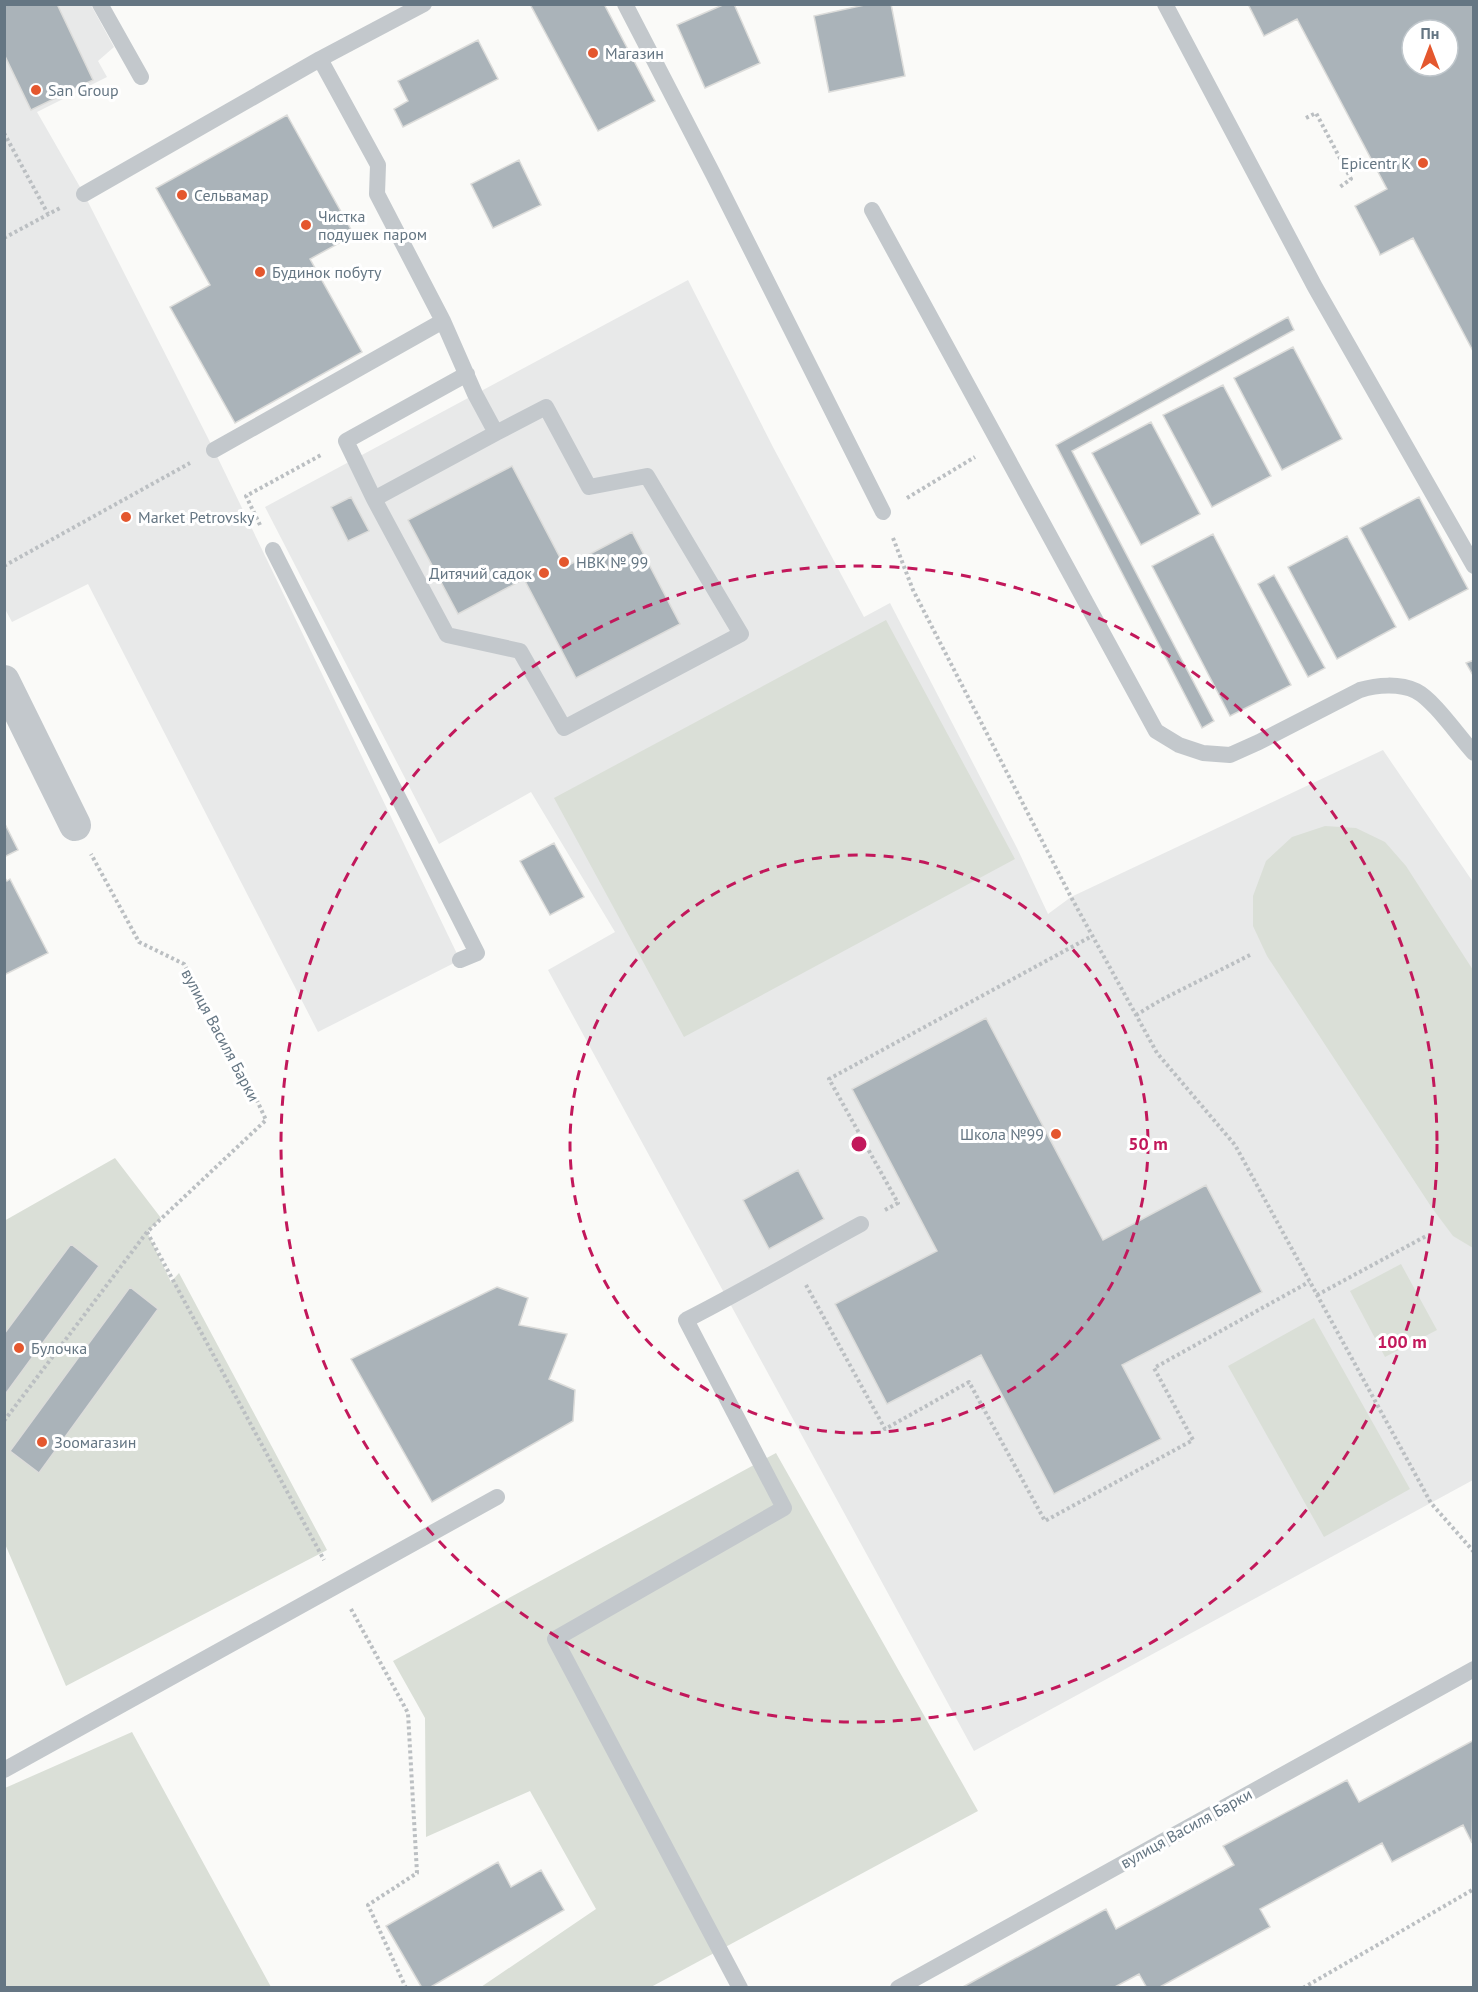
<svg xmlns="http://www.w3.org/2000/svg" width="1478" height="1992" font-family="'PT Sans',sans-serif">
<style>
.built{fill:#e8e9e9}
.green{fill:#dadfd7}
.building{fill:#aab3b9;stroke:#dcdcda;stroke-width:1.5;fill-rule:evenodd}
.lines{fill:none;stroke-linecap:round;stroke-linejoin:round}
.path{stroke:#bbbfc2;stroke-width:4;stroke-dasharray:3 3;stroke-linecap:butt}
.service{stroke:#c3c8cc;stroke-width:16}
.minor{stroke:#c3c8cc;stroke-width:32}
.ring{fill:none;stroke:#c2185b;stroke-width:3;stroke-dasharray:10 8}
.poi-dot{fill:#e4572e;stroke:#fff;stroke-width:2}
.labels{text-anchor:middle;stroke-width:6;stroke-linejoin:round;paint-order:stroke}
.poi-label{font-size:16px;fill:#657683;stroke:#fff;text-anchor:start}
.street-label{font-size:16px;fill:#657683;stroke:#fff}
.centre{fill:#c2185b;stroke:#fff;stroke-width:3}
.ring-label{font-size:18px;text-anchor:middle;font-weight:bold;fill:#c2185b;stroke:#fff;stroke-width:6;stroke-linejoin:round;paint-order:stroke}
</style>
<rect width="100%" height="100%" fill="#fafaf8"/>
<path class="built" d="M4,5H91L114,47L98,61L107,77L37,112L84,194L214,450L460,960L318,1032L88,584L12,622L5,609Z
M688,280L774,449L864,617L890,603L1017,848L1048,914L1071,897L1383,750L1473,882V1480L974,1751L548,970L615,932L531,792L439,844L265,507Z"/>
<path class="green" d="M886,620L1015,859L684,1037L554,798Z
M1325,826L1356,828L1385,842L1406,866L1473,970V1248L1453,1236L1432,1208L1267,956L1253,926V896L1266,861L1292,837Z
M115,1158L161,1218L147,1232L171,1282L179,1273L327,1550L66,1686L5,1544L4,1221Z
M1401,1264L1437,1330L1385,1357L1350,1291Z
M1314,1318L1410,1489L1324,1537L1228,1366Z
M776,1453L978,1811L651,1987H481L596,1909L530,1791L426,1837L425,1718L393,1661Z
M132,1732L271,1987H5V1788Z"/>
<path class="building" d="M4,4H57L93,80L31,110L4,54Z
M530,4H604L655,101L598,131Z
M725,4H734L760,63L705,88L677,25Z
M869,4H891L905,76L829,92L814,16Z
M1248,4H1474V353L1413,238L1380,255L1379,252L1355,206L1387,189L1297,19L1264,36ZM1412,30H1448V66H1412Z
M478,40L498,79L403,127L394,109L408,101L398,81Z
M287,115L354,235L310,259L362,352L235,423L170,307L210,285L156,188Z
M519,160L541,205L493,228L471,184Z
M1288,317L1294,330L1072,451L1214,721L1202,728L1056,445Z
M1293,347L1342,439L1282,470L1234,378Z
M1223,385L1271,476L1212,507L1163,415Z
M1151,422L1200,514L1141,545L1092,453Z
M512,466L565,567L632,532L680,624L576,678L524,579L458,614L408,520Z
M351,497L369,531L348,541L331,507Z
M1419,497L1468,589L1409,620L1360,528Z
M1213,534L1291,685L1230,716L1152,566Z
M1347,536L1396,627L1337,659L1288,567Z
M1274,575L1325,668L1308,677L1258,584Z
M1474,660V677L1466,663Z
M4,822L18,850L4,857Z
M554,843L584,897L550,915L520,861Z
M4,877L7,881L10,879L48,953L4,975Z
M986,1018L1103,1240L1206,1185L1262,1292L1122,1365L1161,1439L1054,1494L981,1355L887,1404L835,1304L937,1251L852,1089Z
M798,1170L824,1219L769,1249L743,1200Z
M71,1244L99,1266L4,1396V1334Z
M130,1287L158,1309L39,1473L10,1451Z
M497,1287L528,1298L519,1325L567,1334L549,1379L575,1390L573,1421L432,1502L351,1359Z
M1474,1740L1472,1843L1463,1825L1392,1862L1382,1843L1260,1909L1270,1927L1158,1988H1147L1139,1974L1113,1988H961L1106,1909L1116,1929L1234,1865L1223,1846L1347,1780L1359,1802Z
M498,1862L511,1887L541,1870L564,1910L429,1988H422L386,1926Z"/>
<g class="lines">
<path class="path" d="M1306,118L1316,113L1351,179L1340,187
M4,133L48,214
M4,238L60,208
M907,498L975,457
M260,525L246,496L321,455
M893,538L913,590L1071,897L1157,1053L1235,1145L1431,1503L1474,1552
M4,566L190,463
M1136,1015L1161,1000L1250,955
M885,1210L898,1203L829,1079L1092,936
M147,1232L324,1560
M806,1285L885,1429L969,1382L1045,1521L1193,1440L1154,1368L1309,1282
M1317,1295L1428,1235
M4,1421L147,1232L266,1120L247,1079L184,964L139,942L91,854
M351,1609L408,1713L417,1873L368,1905L406,1988
M1303,1988L1474,1889"/>
<path class="service" d="M100,4L141,77
M625,4L713,174L883,512
M1165,4L1315,287L1474,566
M320,59L378,165L377,194L443,321L475,394L496,433L374,499L447,635L520,651L564,728L741,634L647,476L589,487L546,407L496,433
M84,194L320,59L424,4
M872,210L1156,731L1179,745L1203,753L1230,755L1259,742L1360,690C1377,685 1399,683 1416,691C1434,700 1459,737 1474,753
M214,450L443,321
M374,499L346,441L467,374
M273,550L477,953L460,960
M4,1770L497,1497
M740,1988L555,1639L784,1508L686,1320C745,1290 802,1256 861,1224
M898,1988L1474,1669"/>
<path class="minor" d="M4,681L75,825"/>
</g>
<g class="ring">
<circle cx="859" cy="1144" r="289"/>
<circle cx="859" cy="1144" r="578"/>
</g>
<g class="poi-dot">
<circle cx="593" cy="53" r="6"/>
<circle cx="36" cy="90" r="6"/>
<circle cx="1423" cy="163" r="6"/>
<circle cx="182" cy="195" r="6"/>
<circle cx="306" cy="225" r="6"/>
<circle cx="260" cy="272" r="6"/>
<circle cx="126" cy="517" r="6"/>
<circle cx="564" cy="562" r="6"/>
<circle cx="544" cy="573" r="6"/>
<circle cx="1056" cy="1134" r="6"/>
<circle cx="19" cy="1348" r="6"/>
<circle cx="42" cy="1442" r="6"/>
</g>
<g class="labels">
<g class="poi-label">
<text x="605" y="59">Магазин</text>
<text x="48" y="96">San Group</text>
<text x="1411" y="169" text-anchor="end">Epicentr K</text>
<text x="194" y="201">Сельвамар</text>
<text x="318" y="222">Чистка<tspan x="318" dy="18">подушек паром</tspan></text>
<text x="272" y="278">Будинок побуту</text>
<text x="138" y="523">Market Petrovsky</text>
<text x="576" y="568">НВК № 99</text>
<text x="532" y="579" text-anchor="end">Дитячий садок</text>
<text x="1044" y="1140" text-anchor="end">Школа №99</text>
<text x="31" y="1354">Булочка</text>
<text x="54" y="1448">Зоомагазин</text>
</g>
<g class="street-label">
<text transform="translate(221 1035) rotate(62)" y="6">вулиця Василя Барки</text>
<text transform="translate(1186 1828) rotate(-29)" y="6">вулиця Василя Барки</text>
</g>
</g>
<circle cx="859" cy="1144" r="9" class="centre"/>
<g class="ring-label">
<text x="1148" y="1150">50 m</text>
<text x="1402" y="1348">100 m</text>
</g>
<rect width="1478" height="1992" fill="none" stroke="#657683" stroke-width="12"/>
<g transform="translate(1430 48)"><circle r="28" fill="#ffffff" stroke="#c1c8cd" stroke-width="1.5"/>
<path d="M0-4.5L10 22L0 15L-10 22Z" fill="#e4572e"/>
<text y="-9" font-size="16" font-weight="bold" text-anchor="middle" fill="#657683">Пн</text>
</g>
</svg>
